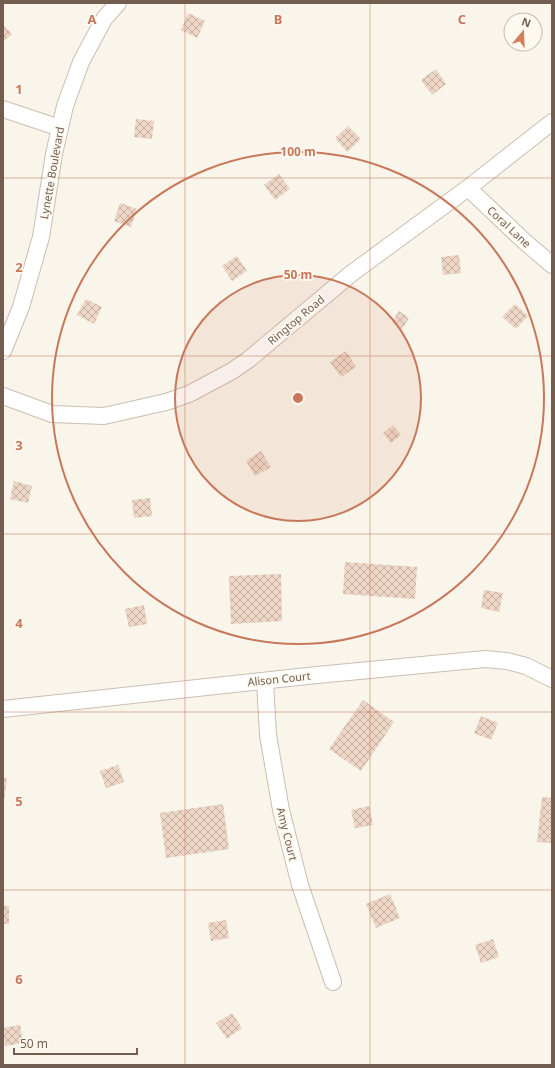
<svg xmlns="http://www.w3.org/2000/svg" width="555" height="1068" font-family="'Noto Sans',sans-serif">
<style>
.building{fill:url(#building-cross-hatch)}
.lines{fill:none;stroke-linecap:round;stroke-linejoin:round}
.street-casing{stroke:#ccbdb1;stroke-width:18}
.street{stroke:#fff;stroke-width:16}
.grid{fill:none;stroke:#c7785b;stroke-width:1;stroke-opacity:0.55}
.ring{fill:none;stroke:#c7785b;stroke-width:2}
.labels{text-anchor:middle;stroke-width:3.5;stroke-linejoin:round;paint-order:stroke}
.street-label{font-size:11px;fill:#735d50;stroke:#fdf9f0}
.grid-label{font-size:13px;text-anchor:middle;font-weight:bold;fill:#c7785b;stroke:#fdf9f0;stroke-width:3.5;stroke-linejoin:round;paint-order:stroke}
.centre{fill:#c7785b;stroke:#fdf9f0;stroke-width:2}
.ring-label{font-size:12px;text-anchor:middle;font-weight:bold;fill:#c7785b;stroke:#fdf9f0;stroke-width:3.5;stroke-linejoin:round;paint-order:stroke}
</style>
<defs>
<pattern id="building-cross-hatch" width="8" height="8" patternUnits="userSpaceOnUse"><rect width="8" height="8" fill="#edd6c5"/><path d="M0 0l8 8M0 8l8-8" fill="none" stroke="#c4b1a2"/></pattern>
</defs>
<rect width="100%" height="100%" fill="#faf5ea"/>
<path class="building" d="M188,13L205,21L197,38L181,30Z
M3,25L12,34L3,42Z
M436,69L446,84L432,95L421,80Z
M136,119L154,121L152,139L134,137Z
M348,126L361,139L347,152L335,138Z
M279,174L290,189L275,200L264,185Z
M120,203L137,209L131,227L114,221Z
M459,255L461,273L443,275L441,257Z
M237,256L247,271L232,281L222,266Z
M86,299L102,307L94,324L77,315Z
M515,304L528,316L516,329L502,317Z
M399,311L409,318L402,329L392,322Z
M346,351L356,367L341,377L330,362Z
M393,425L401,435L391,443L383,433Z
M261,451L271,467L255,476L246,461Z
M14,481L32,486L28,503L10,499Z
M150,498L152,516L134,518L132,500Z
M345,562L417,567L415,599L343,594Z
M281,574L282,621L231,624L229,576Z
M484,590L503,593L499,612L481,608Z
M144,605L147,624L129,627L125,609Z
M363,700L394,722L361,771L329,749Z
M481,716L498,723L491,740L474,733Z
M118,765L124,782L106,788L100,771Z
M3,778H7L4,801H3Z
M542,797L552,798V843L537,842Z
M223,804L229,849L166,858L160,813Z
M369,806L373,825L355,828L351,810Z
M390,894L400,918L376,928L366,904Z
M3,906H9V924H3Z
M226,920L229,938L211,941L208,923Z
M493,939L499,957L481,963L475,945Z
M232,1013L242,1028L227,1039L216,1023Z
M20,1025L23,1043L5,1046L3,1028Z"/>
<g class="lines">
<defs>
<path id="street" d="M3,109L60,128
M468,188L524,241L552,265
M3,351L21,307L41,237L54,154L65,106L81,62L104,19L118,3
M3,396L52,414L104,416L166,402L189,394L232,371L248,360L352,273L468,188L552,122
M265,681L268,735L281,810L300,885L333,982
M3,709L317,675L485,659L507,661L526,666L552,679"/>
</defs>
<use href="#street" class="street-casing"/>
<use href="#street" class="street"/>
</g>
<path class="grid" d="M185,3V1065M370,3V1065M3,178H552M3,356H552M3,534H552M3,712H552M3,890H552"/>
<circle cx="298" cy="398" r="123" fill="#c7785b" fill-opacity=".12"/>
<g class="ring">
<circle cx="298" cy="398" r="123"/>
<circle cx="298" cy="398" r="246"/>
</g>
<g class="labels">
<g class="street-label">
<text transform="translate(52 173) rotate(-80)" y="4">Lynette Boulevard</text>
<text transform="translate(509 227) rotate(43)" y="4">Coral Lane</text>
<text transform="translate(296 320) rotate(-40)" y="4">Ringtop Road</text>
<text transform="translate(279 679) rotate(-6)" y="4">Alison Court</text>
<text transform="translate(287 834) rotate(76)" y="4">Amy Court</text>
</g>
</g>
<g class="grid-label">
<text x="92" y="24">A</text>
<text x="278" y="24">B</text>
<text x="462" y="24">C</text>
<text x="19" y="94">1</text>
<text x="19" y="272">2</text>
<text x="19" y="450">3</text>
<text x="19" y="628">4</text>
<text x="19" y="806">5</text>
<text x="19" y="984">6</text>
</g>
<circle cx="298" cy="398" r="6" class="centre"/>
<g class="ring-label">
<text x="298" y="156">100 m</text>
<text x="298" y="279">50 m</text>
</g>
<rect width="555" height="1068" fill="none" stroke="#735d50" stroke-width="8"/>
<g transform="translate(523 32) rotate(19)"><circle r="19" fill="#fdf9f0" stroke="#c6bbb0"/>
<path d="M0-3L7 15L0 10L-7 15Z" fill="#d67d5d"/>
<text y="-6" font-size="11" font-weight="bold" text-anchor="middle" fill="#735d50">N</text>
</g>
<path d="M14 1048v6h123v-6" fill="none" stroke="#735d50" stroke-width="2"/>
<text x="20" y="1048" font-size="12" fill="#735d50" stroke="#fdf9f0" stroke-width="3" paint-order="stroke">50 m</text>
</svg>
